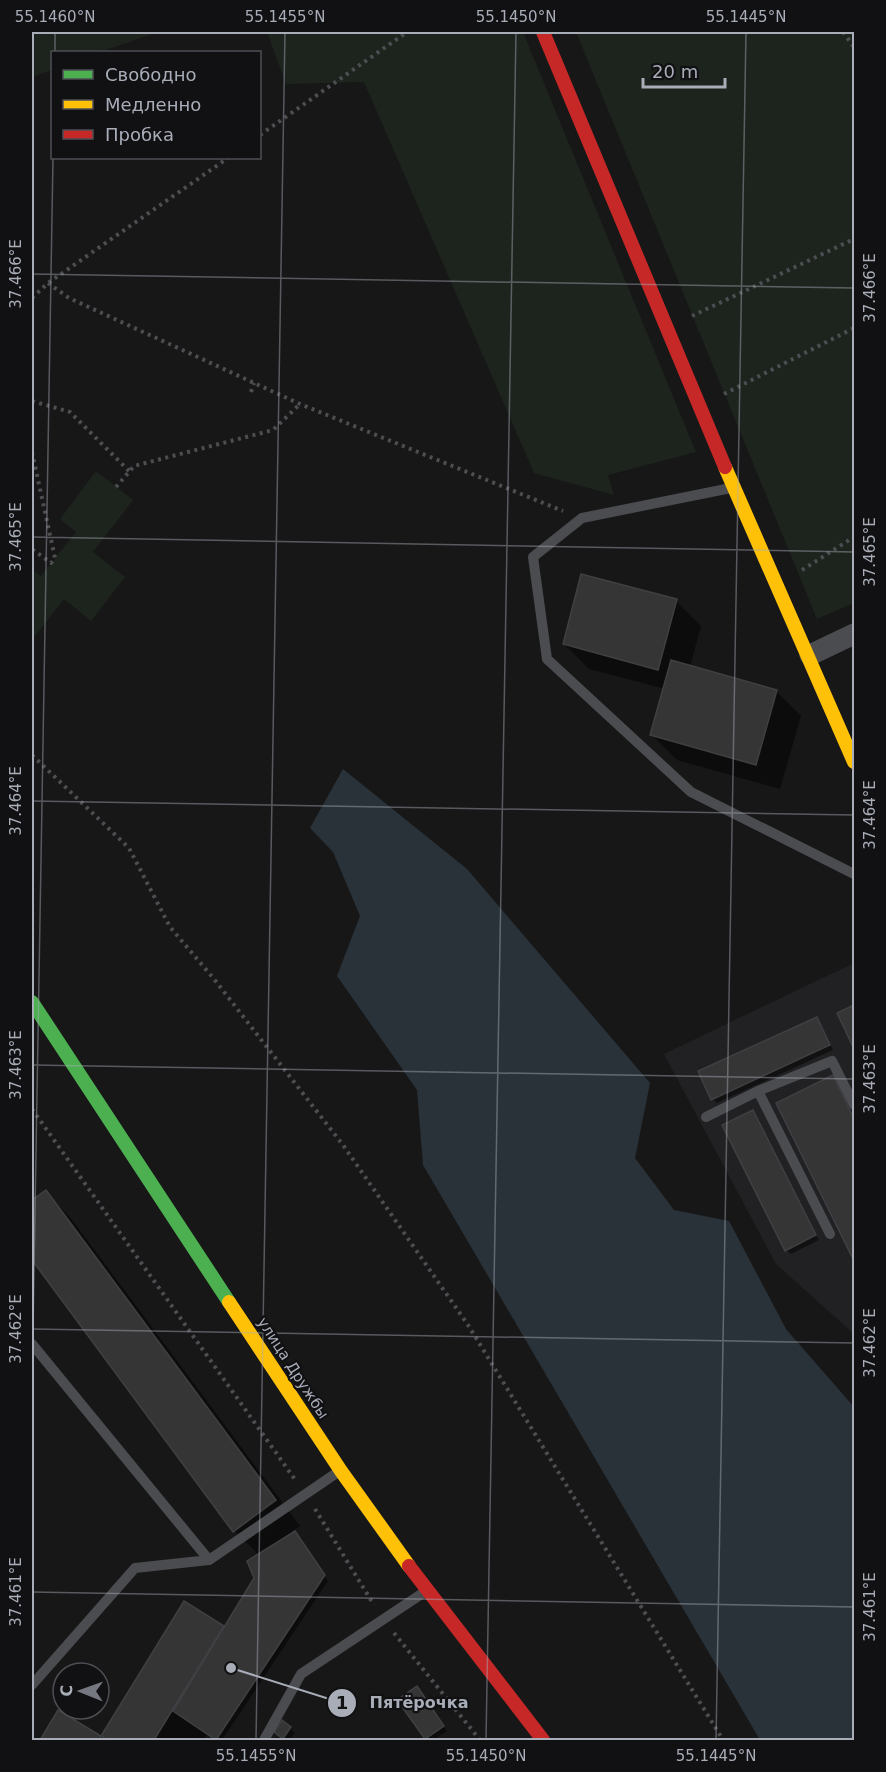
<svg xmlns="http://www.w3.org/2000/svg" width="886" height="1772" font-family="'DejaVu Sans',sans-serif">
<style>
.built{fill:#212123}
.green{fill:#1d241e}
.water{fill:#2a3239}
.shadow{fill:#0007}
.building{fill:#353536;stroke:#3f4043;stroke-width:1.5}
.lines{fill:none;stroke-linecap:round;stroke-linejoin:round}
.path{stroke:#4d4e52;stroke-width:4;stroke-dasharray:3 4.5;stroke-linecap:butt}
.lane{stroke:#4b4c50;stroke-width:10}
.street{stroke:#4b4c50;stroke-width:21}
.fast{stroke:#4caf50;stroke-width:14}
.slow{stroke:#ffc107;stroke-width:14}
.jam{stroke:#c62828;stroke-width:14}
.ticks{fill:none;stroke:#a8adb8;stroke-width:1.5;stroke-opacity:0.45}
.labels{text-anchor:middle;stroke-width:4.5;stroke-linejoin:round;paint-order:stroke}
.street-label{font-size:15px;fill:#a8adb8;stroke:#111113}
.leader{fill:none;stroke:#a8adb8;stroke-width:2}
.callout-dot{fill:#a8adb8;stroke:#111113;stroke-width:2}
.mark-label{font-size:18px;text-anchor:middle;font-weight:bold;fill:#111}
.callout-label{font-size:16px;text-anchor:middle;font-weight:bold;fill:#a8adb8;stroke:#111113;stroke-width:4.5;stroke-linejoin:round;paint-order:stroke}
.neatline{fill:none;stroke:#a8adb8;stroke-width:2}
.ticks-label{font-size:15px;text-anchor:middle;fill:#a8adb8}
</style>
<rect width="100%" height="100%" fill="#171717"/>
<path class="built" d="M854,963V1334L776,1264L664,1054Z"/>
<path class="green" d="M32,32H158L100,52H52V70L32,77Z
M267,32H523L696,452L608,475L614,495L534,473L364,82L286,84Z
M576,32H854V603L817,619Z
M96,471L133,500L93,552L125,577L91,621L64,599L32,640V570L41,576L76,532L60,519Z"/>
<path class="water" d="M343,769L467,869L650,1083L635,1158L674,1210L729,1221L786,1329L854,1407V1740H760L423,1165L417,1090L337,976L360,916L333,852L310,828Z"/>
<path class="shadow" d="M676,601L701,626L690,667L776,691L801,716L780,789L677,760L652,735L665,689L589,669L564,644Z
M854,1006V1045L839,1014Z
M817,1019L833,1050L717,1103L712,1099Z
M832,1077L854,1117V1257L778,1104Z
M753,1112L819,1240L791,1254L786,1250Z
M45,1192L70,1217L300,1526L292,1531L328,1581L222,1740L207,1734L203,1740H108L103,1736L185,1603L225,1629L256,1578L259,1555L235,1531L32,1258V1202Z
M421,1692L447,1731L433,1740L426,1738Z
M59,1712L100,1737L104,1740H42Z
M282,1722L295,1733L289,1740L280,1736Z"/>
<path class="building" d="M581,574L677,599L658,670L563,644Z
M671,660L777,690L756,765L650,735Z
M854,1005V1049L837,1013Z
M817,1017L830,1045L711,1100L698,1071Z
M833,1075L854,1119V1261L776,1103Z
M753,1110L816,1235L785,1251L722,1125Z
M46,1190L276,1500L233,1532L32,1260V1200Z
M295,1531L325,1575L216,1740L173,1711L254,1578L247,1561Z
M184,1601L224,1626L154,1740H108L101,1736Z
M417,1686L444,1726L425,1739L397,1700Z
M58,1710L101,1736L99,1740H40Z
M282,1720L291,1727L283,1739L274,1732Z"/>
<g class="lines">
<path class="path" d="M843,32L854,47
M260,135L407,32
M48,283L69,298L300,404L563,511
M32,298L48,283L228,158
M692,316L854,239
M251,392L254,383
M724,394L854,328
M32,401L70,412L129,471
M32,452L55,558L51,563L32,549
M116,487L134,466L273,430L300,404
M802,570L854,537
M32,755L129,848L170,927L214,979L343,1145L468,1325L723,1740
M32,1109L296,1481
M315,1509L374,1605
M394,1633L480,1740"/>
<path class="lane" d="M731,488L582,518L533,557L547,659L691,792L854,874
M758,1091L830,1234
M706,1117L758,1091L832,1061L854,1105
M32,1344L209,1560
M32,1685L135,1568L209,1560L338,1472
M264,1740L301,1674L426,1591"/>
<path class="street" d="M810,655L854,634"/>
<path class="fast" d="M32,1002L229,1302"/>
<path class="slow" d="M725,467L854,762
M229,1302L341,1471L409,1566"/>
<path class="jam" d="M543,32L725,467
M409,1566L543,1740"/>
</g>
<path class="ticks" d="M55,52V32M32,274L854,288M32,537L854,552M32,801L854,815M32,1065L854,1079M32,1329L854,1343M32,1387L53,158M32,1592L854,1607M256,1740L285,32M486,1740L516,32M716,1740L746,32"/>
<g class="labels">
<g class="street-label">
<text transform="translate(293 1368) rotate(57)" y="5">улица Дружбы</text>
</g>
</g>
<path class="leader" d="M231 1668L342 1703"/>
<g class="callout-dot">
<circle cx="231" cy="1668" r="6"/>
<circle cx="342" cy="1703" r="15"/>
</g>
<g class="mark-label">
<text x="342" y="1709">1</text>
</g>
<g class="callout-label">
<text x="419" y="1708">Пятёрочка</text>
</g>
<rect width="886" height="1772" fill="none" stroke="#111113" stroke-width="66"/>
<rect x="51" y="51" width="210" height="108" fill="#111113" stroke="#4d4f55" stroke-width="1.5"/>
<rect x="63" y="70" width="30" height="9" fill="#4caf50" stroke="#4d4f55" stroke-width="1.5"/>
<text x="105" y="81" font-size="18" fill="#a8adb8">Свободно</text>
<rect x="63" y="100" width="30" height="9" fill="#ffc107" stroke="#4d4f55" stroke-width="1.5"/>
<text x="105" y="111" font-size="18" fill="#a8adb8">Медленно</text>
<rect x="63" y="130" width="30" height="9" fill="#c62828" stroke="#4d4f55" stroke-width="1.5"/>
<text x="105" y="141" font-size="18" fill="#a8adb8">Пробка</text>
<g transform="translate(81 1691) rotate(271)"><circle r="28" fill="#111113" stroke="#4d4f55" stroke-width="1.5"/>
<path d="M0-4.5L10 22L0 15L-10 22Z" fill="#757880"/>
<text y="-9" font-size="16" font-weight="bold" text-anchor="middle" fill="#a8adb8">С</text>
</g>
<path d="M643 78v9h82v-9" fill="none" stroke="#a8adb8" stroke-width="3"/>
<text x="652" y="78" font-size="18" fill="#a8adb8" stroke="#111113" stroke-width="4.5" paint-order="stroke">20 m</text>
<rect x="33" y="33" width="820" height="1706" class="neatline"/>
<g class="ticks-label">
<text x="55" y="22">55.1460°N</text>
<text x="285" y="22">55.1455°N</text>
<text x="516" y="22">55.1450°N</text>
<text x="746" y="22">55.1445°N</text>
<text transform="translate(16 274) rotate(-90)" y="5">37.466°E</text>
<text transform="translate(870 288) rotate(-90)" y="5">37.466°E</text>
<text transform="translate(16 537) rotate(-90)" y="5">37.465°E</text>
<text transform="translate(870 552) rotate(-90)" y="5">37.465°E</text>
<text transform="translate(16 801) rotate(-90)" y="5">37.464°E</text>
<text transform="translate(870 815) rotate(-90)" y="5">37.464°E</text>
<text transform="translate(16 1065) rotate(-90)" y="5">37.463°E</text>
<text transform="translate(870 1079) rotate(-90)" y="5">37.463°E</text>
<text transform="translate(16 1329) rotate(-90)" y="5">37.462°E</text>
<text transform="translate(870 1343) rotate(-90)" y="5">37.462°E</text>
<text transform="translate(16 1592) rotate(-90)" y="5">37.461°E</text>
<text transform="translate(870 1607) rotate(-90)" y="5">37.461°E</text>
<text x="256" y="1761">55.1455°N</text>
<text x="486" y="1761">55.1450°N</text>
<text x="716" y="1761">55.1445°N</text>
</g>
</svg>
